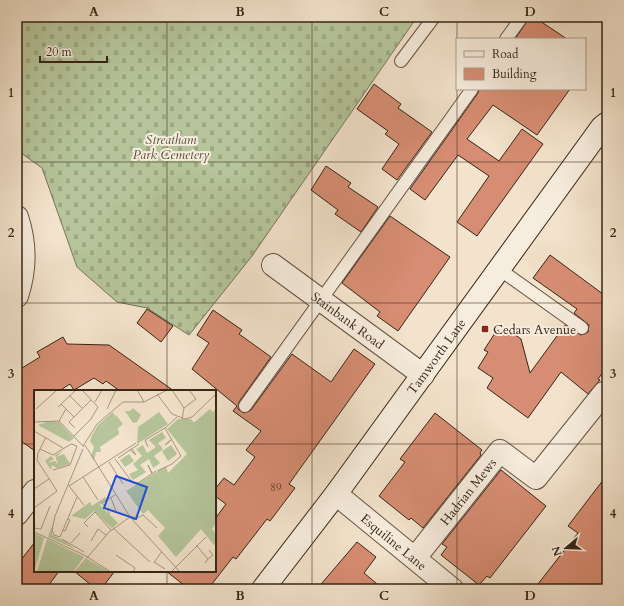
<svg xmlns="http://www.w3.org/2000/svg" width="624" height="606" font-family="Cardo,serif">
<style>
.cemetery{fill:url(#cemetery-stones);stroke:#767558}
.building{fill:#d78d73;stroke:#372516}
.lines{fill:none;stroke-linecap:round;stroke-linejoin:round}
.lane-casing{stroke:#665444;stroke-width:14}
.street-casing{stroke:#665444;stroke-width:24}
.secondary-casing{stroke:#372516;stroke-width:24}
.lane{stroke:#f7edde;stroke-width:12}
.street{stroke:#f7edde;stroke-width:22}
.secondary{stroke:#f7edde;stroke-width:22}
.grid{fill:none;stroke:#372516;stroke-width:1;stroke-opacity:0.55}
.poi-dot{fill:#8f2418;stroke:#f7edde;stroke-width:1.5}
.labels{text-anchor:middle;stroke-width:4;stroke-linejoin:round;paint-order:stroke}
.number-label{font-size:11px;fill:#5f3f2d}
.park-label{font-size:13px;font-style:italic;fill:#574d37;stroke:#f7edde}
.street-label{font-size:13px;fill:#372516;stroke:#f7edde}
.poi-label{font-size:13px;fill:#372516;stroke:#f7edde;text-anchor:start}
.inset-road{fill:none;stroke:#a89783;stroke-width:1}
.view{fill:#1d4ed8;fill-opacity:0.15;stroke:#1d4ed8;stroke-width:2}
.inset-edge{fill:none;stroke:#372516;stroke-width:2}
.neatline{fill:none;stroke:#372516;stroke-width:1.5}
.grid-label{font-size:13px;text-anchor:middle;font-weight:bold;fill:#372516}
</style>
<defs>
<pattern id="cemetery-stones" width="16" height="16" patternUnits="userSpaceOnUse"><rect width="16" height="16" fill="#b6c59b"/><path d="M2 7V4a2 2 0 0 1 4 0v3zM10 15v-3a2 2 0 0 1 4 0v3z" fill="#9da985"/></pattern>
</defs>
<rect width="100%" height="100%" fill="#f3e3cc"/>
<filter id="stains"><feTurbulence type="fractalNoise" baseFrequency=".005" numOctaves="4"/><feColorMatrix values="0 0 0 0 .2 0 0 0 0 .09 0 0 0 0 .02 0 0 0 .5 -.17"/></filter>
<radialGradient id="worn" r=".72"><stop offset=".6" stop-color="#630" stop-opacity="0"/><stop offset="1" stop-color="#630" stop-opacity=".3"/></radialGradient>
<path class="cemetery" d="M17,17H417L252,256L189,335L147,308L117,302L77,267L42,168L17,150Z"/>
<path class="building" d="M530,17H534L567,39H515Z
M374,84L401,104L398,108L432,132L397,180L382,169L399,144L385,134L388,131L357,109Z
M479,89H570L537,135L493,105L467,139L499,161L522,129L543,144L477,236L457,222L489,176L458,155L425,200L410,189L478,93Z
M326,166L351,183L348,187L378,207L361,232L335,214L338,210L311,190Z
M390,216L450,257L398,331L377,316L380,312L342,283Z
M550,255L607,297V367L598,379L600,380L588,394L561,372L528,418L487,388L493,378L478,368L488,352L484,350L497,330L505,335L514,334L521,339L530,373L565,325L581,335L588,332L589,325L574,313L577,309L533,278Z
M147,309L173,326L161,342L137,323Z
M213,310L242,330L239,334L271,357L239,402L238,409L244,413L251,410L292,354L331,382L354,349L375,364L289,484L295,488L270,521L267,519L236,559L233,557L208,589H189L166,571H215V519L226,504L215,496V489L224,478L234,485L255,457L246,450L261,431L233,411L237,406L192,369L209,343L197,335Z
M63,337L67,344L109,345L174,391H120L106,381L103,384L94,378L74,390L70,384L59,391H35V451L17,438V371L40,357L37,352Z
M435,413L482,450L480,453L481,455L423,528L411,518L409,520L379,496L405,462L400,459Z
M501,470L546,506L490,578L487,576L479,585L441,555L447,547L442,544Z
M607,475V589H534L578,533L568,526Z
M35,542V571H59L46,589H17V565Z
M357,542L376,557L364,573L383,589H317Z
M74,571H115L101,589H96Z"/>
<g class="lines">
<defs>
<path id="lane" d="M506,39L522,17
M401,61L434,17
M499,269L582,328
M245,406L472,89"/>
<g id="street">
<path d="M17,217C26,244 26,269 17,296"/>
<path id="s1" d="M273,265L423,375"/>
<path id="s2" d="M336,494L452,589"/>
<path d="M17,514L35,491"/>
<path id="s3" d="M415,558L500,451L536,478L604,393"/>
</g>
<g id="secondary">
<path id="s4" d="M263,589L336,494L602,127L607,123"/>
</g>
</defs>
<use href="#lane" class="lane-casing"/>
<use href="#street" class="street-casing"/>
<use href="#secondary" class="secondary-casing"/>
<use href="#lane" class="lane"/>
<use href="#street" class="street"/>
<use href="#secondary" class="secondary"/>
</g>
<path class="grid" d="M167,17V391M312,17V589M457,17V39M457,39V89M457,89V589M17,162H607M17,303H607M17,444H35M215,444H607M167,571V589"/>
<rect class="poi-dot" x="481" y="325" width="8" height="8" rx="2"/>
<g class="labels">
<g class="number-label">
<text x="276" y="491">89</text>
</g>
<g class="park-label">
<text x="171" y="144">Streatham<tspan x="171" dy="15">Park Cemetery</tspan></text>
</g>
<g class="street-label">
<text dy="5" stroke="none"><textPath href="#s1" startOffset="93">Stainbank Road</textPath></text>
<text dy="5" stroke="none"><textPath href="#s4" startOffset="290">Tamworth Lane</textPath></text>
<text dy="5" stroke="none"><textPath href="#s3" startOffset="85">Hadrian Mews</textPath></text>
<text dy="5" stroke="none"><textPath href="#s2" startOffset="75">Esquiline Lane</textPath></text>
</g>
<g class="poi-label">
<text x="493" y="334">Cedars Avenue</text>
</g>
</g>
<g transform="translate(34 390)">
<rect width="182" height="182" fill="#f3e3cc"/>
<path d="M125,22L134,34L103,54L104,37ZM82,25L89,34L75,45L68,36ZM16,31L25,32L40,48L35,52L4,35ZM128,42L132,48L124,53L129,59L120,66L126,73L119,78L115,69L106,75L112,82L99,90L95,84L104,80L99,74L108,66L102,59L109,55L113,63L122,57L115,50ZM137,55L143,64L134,71L128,61ZM29,61L22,67L30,64L36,74L23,78L20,72L18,73L20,72L23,78L18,75L17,80L11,71L17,66L20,69L13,73L21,71L24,75L21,65ZM95,64L100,71L91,77L86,70Z" fill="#b6c59b"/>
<path d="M18,136V145L31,151L41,159L14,147Z" fill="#b6c59b"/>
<path d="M176,19L179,22L182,19V133L178,139L182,144V153L180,155L151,120L139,100L109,124L92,101L132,76L134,83L153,64L141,49Z" fill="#b6c59b"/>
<path d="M99,18L107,25L103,32L99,33L91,21H96ZM79,22L81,26L68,36L75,45L84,38L85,44L66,57L67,62H62L60,71L57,66L60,57L56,51L58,45L64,35ZM144,29H157L160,33L141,49L133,39ZM139,100L151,120L167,139L142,167L124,146L131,138L114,120ZM71,107L73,110L66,115L84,133L78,138L60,121L51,129L37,126L56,112L58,116ZM0,143L10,148L0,182ZM13,149L50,167L39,182H3ZM53,169L76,182H42Z" fill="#b6c59b"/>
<path class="inset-road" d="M103,0L110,12M138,0L150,18L148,29M123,4L138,24L151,29L158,27L182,4M35,5L49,19M61,12L68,0M27,14L40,27M24,17L42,0M150,18L162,9L155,0M2,19L23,0M73,19L82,0M25,31L32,19M0,32L25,31L50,57M41,38L35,32L57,10M0,41L29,58M40,46L57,29L64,17L48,0M137,50L131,55L138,49M51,55L96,127L146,182M49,56L63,34L89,12H110L133,0M114,57L111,50L131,38M6,59L19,65L37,54L43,56L36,75L19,80M96,60L102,65L98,59M84,68L105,54M81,69L99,93H104L122,81M75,72L89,94M123,81L138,74L147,66L131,38L143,27M118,83L114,75L118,84M49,87L64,110M35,96L102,53M35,96L50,115M0,99L15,89M43,107L26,147L20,145L18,140L21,126L49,59M77,108L82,121M0,118L23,101L3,70L4,63L12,47M76,124L68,113L81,105M99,130L109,125L123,138M54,137L50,133L61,122L77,140M0,138L7,139L16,116M79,138L116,172M29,140L31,141L36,130L34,129M0,142L50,165L77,182M28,149L50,162M57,151L64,139L72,145M37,153L46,143M162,155L174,169L171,173M82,165L101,178L99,182M174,169L179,165L175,160M120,172L131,179M120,173L128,161M41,182L75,142L96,127M137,182L172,147"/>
<path class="view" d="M82,86L113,97L102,129L70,118Z"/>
<rect width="182" height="182" class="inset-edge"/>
</g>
<rect width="624" height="606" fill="none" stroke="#f3e3cc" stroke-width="44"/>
<rect x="456" y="38" width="130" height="52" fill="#f7edde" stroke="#aa9d8e"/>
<rect x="464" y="51" width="20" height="6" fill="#f7edde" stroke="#aa9d8e"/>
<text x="492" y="58" font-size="12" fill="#372516">Road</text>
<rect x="464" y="68" width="20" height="12" fill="#d78d73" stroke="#aa9d8e"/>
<text x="492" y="78" font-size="12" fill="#372516">Building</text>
<g transform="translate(566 548) rotate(251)" stroke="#f7edde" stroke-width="3" paint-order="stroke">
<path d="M0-3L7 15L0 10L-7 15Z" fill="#372516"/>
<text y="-6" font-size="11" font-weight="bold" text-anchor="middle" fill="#372516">N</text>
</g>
<path d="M40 56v6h67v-6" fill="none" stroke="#372516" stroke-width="2"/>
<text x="46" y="56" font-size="12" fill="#372516" stroke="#f7edde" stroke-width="3" paint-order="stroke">20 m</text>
<rect x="22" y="22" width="580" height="562" class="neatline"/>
<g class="grid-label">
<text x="94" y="16">A</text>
<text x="240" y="16">B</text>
<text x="384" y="16">C</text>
<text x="530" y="16">D</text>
<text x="11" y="97">1</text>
<text x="613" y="97">1</text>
<text x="11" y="237">2</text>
<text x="613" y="237">2</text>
<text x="11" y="378">3</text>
<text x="613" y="378">3</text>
<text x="11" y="518">4</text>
<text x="613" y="518">4</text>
<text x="94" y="600">A</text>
<text x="240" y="600">B</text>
<text x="384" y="600">C</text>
<text x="530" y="600">D</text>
</g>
<rect width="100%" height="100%" filter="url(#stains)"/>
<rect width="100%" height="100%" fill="url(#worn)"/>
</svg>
